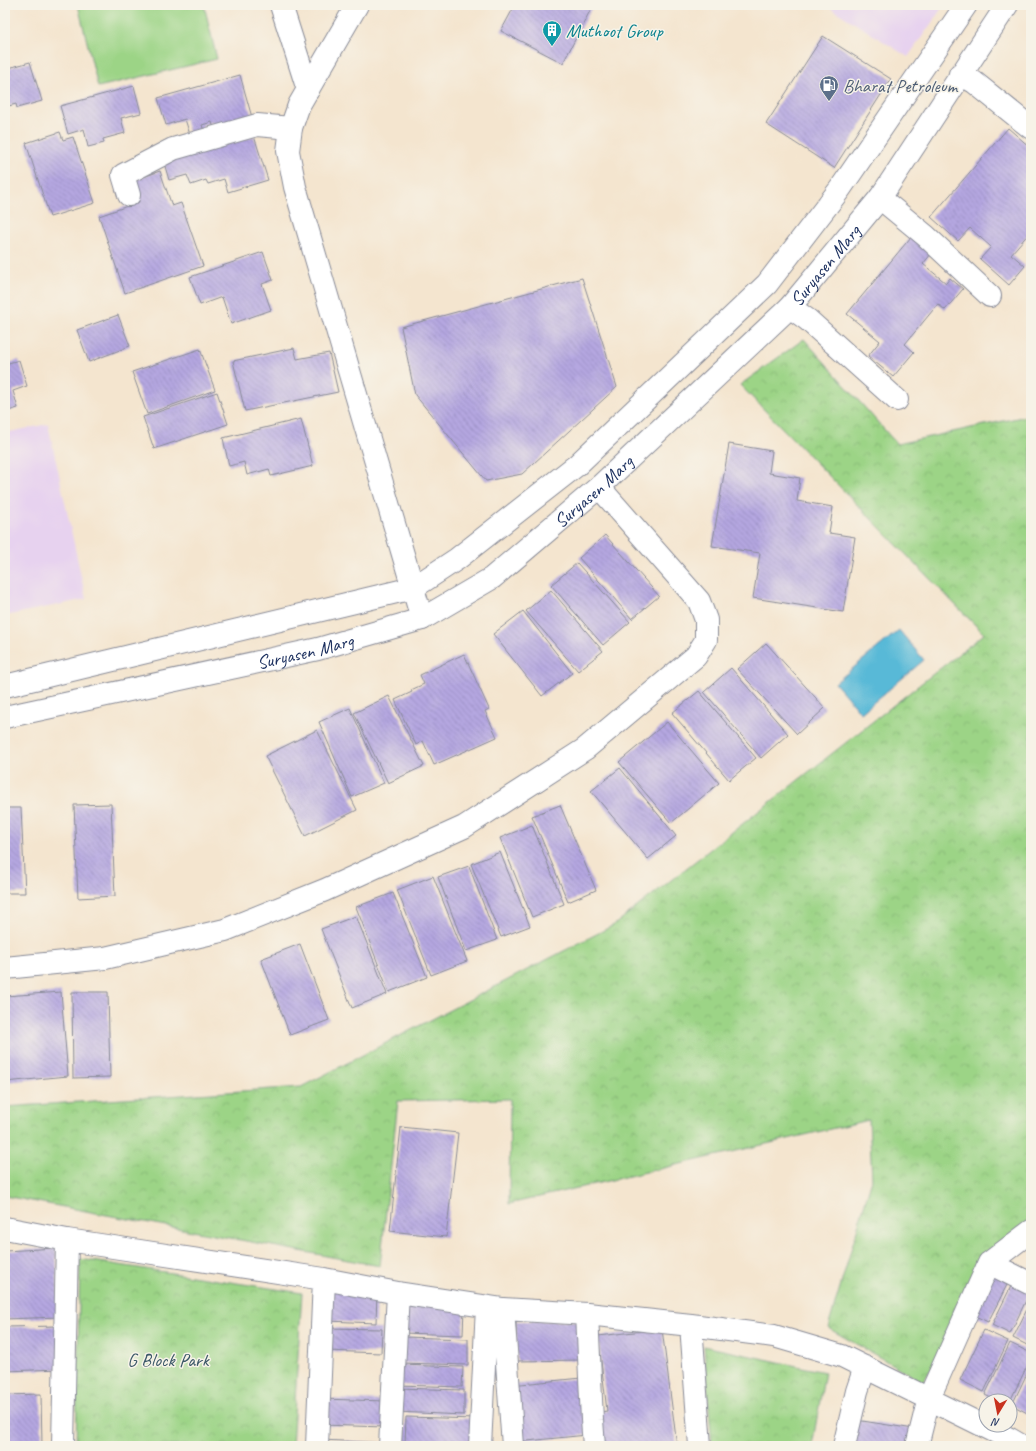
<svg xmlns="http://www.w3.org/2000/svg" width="1036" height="1451" font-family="Caveat,sans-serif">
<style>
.built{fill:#e7d2ef}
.grass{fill:#9cd486;stroke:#5c8272}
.park{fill:url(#park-crowns);stroke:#5c8272}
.water{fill:#58b9d7;stroke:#3a749a}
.building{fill:url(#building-back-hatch)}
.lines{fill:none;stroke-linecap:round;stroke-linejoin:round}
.minor-casing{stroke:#888a96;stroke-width:24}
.tertiary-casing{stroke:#888a96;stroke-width:24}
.minor{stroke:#fff;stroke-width:22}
.tertiary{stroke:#fff;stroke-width:22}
.labels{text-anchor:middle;stroke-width:3;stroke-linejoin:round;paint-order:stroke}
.culture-label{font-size:19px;fill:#0d838f;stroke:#f7f3e8;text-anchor:start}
.service-label{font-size:19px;fill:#4e5e75;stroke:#f7f3e8;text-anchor:start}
.street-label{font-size:19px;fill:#1b2f5e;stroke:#f7f3e8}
.park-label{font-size:19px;fill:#3b5868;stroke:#f7f3e8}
</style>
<defs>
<pattern id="park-crowns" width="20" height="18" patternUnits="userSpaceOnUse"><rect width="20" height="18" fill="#9cd486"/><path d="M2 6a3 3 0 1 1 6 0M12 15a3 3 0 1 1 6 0" fill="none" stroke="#86b676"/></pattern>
<pattern id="building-back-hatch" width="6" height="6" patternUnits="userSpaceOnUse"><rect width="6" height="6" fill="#b5a7e1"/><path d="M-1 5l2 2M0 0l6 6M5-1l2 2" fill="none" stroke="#9288ba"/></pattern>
</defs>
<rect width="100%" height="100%" fill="#f7f3e8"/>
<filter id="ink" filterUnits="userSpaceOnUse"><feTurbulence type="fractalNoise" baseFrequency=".025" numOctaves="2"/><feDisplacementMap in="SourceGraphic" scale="8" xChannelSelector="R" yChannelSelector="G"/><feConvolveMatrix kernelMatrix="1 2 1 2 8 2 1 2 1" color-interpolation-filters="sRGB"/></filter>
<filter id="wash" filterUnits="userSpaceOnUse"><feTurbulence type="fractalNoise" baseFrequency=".012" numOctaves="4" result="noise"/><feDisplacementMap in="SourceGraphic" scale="16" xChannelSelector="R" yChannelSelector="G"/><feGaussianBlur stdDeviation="0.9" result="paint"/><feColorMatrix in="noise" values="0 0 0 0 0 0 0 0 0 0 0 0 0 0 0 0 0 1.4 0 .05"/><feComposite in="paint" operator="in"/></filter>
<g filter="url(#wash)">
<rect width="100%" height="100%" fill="#f4e5cf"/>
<path class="built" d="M826,5H944L908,57Z
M48,424L86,599L5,616V433Z"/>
<path class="grass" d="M78,5H204L217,59L98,87Z"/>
<path class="park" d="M804,339L897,444L1031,415V1221L1018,1230L923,1382L828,1328L872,1179L869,1120L509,1204L510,1099L398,1101L380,1266L5,1196V1107L301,1087L614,925L984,634L740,385Z
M80,1259L302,1293L292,1446H76Z
M704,1346L825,1372L812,1446H712Z"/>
<path class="water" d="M899,630L924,660L861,713L835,683Z"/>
<g id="blocks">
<path class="building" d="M515,5H593L563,63L501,31Z
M823,36L891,79L834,168L766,124Z
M30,62L42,101L17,108L16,104L5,107V69Z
M240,75L253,121L215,132L212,122L202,125L205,134L191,138L185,119L166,125L158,98Z
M134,86L141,113L121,118L125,133L103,139L104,143L88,147L84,129L68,134L60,106Z
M1008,128L1031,148V231L1011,254L1025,266L1009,285L980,259L991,247L970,228L958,241L931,217Z
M60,132L63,140L73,137L95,203L50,217L26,143Z
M254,136L268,180L228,192L224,179L208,184L206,180L191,185L187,175L169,180L164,163Z
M160,171L172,206L181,203L203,266L125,293L99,216L139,202L132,181Z
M911,237L931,254L923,264L946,283L950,278L963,289L945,310L938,304L905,344L914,352L893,377L868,356L880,341L847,314Z
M263,252L273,280L262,284L271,310L231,324L222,297L200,305L190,277Z
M582,278L617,387L522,474L486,481L415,395L401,327Z
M118,315L130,346L89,362L77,330Z
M294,348L297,359L329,353L338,392L245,411L233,361Z
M200,349L215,390L147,414L132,372Z
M19,360L27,386L13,391L18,408L5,412V364Z
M217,392L228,424L154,449L143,417Z
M301,419L313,466L271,476L269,469L247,475L244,462L229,466L223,438Z
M729,444L772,451L769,473L800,478L797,501L833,507L829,533L855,537L843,612L753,598L760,553L712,546Z
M605,535L659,596L632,619L579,558Z
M577,563L630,622L603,645L551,585Z
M551,590L603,651L578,671L526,611Z
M523,611L572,673L542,696L493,634Z
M766,643L825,708L797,734L737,669Z
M464,654L489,709L485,711L497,737L434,765L423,741L416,745L395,700L412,692L411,690L424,684L420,675Z
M731,668L788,734L761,758L704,692Z
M699,691L756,758L729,780L672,713Z
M389,696L424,766L388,783L354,713Z
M350,708L384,783L352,797L319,722Z
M667,722L719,783L671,823L619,762Z
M317,730L357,810L305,836L265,756Z
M620,768L676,836L648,859L591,791Z
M111,804L115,896L78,898L74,805Z
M560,805L596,890L568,902L532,816Z
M5,808H21L25,893H5Z
M532,825L564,904L532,917L500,838Z
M500,852L530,926L501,937L471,864Z
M469,866L497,940L466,951L438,877Z
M433,876L467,961L431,975L397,890Z
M393,893L427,977L389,992L356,907Z
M356,916L387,994L352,1008L321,929Z
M300,944L329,1020L290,1035L261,959Z
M61,992L68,1076L5,1082V996Z
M72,992H108L110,1077L73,1078Z
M401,1127L458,1133L446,1237L390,1231Z
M56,1248L59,1317L5,1319V1251Z
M992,1270L1010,1279L988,1322L971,1314Z
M1013,1282L1031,1290L1010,1334L992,1325Z
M328,1289L377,1291L376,1323L327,1321Z
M1031,1301V1347L1013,1338Z
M403,1305L464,1307L463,1335L402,1333Z
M516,1321H583V1360L517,1361Z
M59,1326L60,1369L5,1371V1327Z
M326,1328L382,1329L381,1353L326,1351Z
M662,1329L677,1446H597L593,1413L607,1411L598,1336Z
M984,1330L1008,1341L984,1392L960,1380Z
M403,1337L468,1339V1365L402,1363Z
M1010,1343L1031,1353V1358L1010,1401H997L985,1395Z
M398,1365L463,1367L462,1387L397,1385Z
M1031,1365V1415L1012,1405Z
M581,1378L587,1435L517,1442L511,1385Z
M396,1388L464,1390V1415L396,1412Z
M41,1394L42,1446H5V1395Z
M321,1399L386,1401L385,1427L321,1425Z
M406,1417L477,1419L476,1445L405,1443Z
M856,1420L914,1429L911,1446L852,1445Z
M320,1440L388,1443V1446H320Z"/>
</g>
</g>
<g filter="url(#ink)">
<use href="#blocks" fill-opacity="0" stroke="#888a96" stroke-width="1"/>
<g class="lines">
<defs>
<path id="minor" d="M281,5L308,90
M960,74L974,82L1031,128
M129,195L123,175L173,149L257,125L291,128
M880,198L926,236L990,296
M790,307L808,320L897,400
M5,968L105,958L225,930L325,890L464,827L585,749L696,656L706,640V620L699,601L599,487
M5,1228L67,1240L324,1279L398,1293L503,1309L587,1314L691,1325L774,1336L842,1356L1010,1439L1022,1446
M989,1263L1031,1284
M503,1309L513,1446
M587,1314L592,1420L594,1446
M691,1325L700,1446
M63,1446L67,1240
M317,1446L324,1279
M390,1446L398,1293
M480,1446L487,1307
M844,1446L857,1391L865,1367
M917,1446L929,1398L989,1263L1031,1231"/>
<g id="tertiary">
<path d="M357,5L299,105L291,128L288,151L295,187L422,619"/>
<path d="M5,686L413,588L457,559L577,465L767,284L840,189L966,5"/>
<path id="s1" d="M5,717L318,649L422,619L492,578L599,487L790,307L880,198L1007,5"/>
</g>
</defs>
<use href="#minor" class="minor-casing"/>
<use href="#tertiary" class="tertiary-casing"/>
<use href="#minor" class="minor"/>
<use href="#tertiary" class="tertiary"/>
</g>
</g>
<defs>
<symbol id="building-pin" viewBox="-11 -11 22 30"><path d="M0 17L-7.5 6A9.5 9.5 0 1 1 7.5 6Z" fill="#0f9aa8" stroke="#f7f3e8"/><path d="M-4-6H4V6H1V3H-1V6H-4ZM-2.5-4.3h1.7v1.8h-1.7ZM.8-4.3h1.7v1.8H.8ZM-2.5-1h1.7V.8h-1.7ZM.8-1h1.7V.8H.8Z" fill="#fff"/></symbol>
<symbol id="fuel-pin" viewBox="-11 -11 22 30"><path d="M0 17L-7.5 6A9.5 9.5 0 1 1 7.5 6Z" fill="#5c6f8a" stroke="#f7f3e8"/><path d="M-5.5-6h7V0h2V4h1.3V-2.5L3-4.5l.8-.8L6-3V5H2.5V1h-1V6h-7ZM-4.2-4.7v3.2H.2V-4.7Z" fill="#fff"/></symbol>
</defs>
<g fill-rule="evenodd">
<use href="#building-pin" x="541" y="19" width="22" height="30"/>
<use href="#fuel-pin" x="818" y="74" width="22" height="30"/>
</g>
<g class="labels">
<g class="culture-label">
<text x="566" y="37">Muthoot Group</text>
</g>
<g class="service-label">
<text x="843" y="92">Bharat Petroleum</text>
</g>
<g class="street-label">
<text dy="7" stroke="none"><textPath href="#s1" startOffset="967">Suryasen Marg</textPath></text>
<text dy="7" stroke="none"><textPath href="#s1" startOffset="643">Suryasen Marg</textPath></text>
<text dy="7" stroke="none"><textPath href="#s1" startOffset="307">Suryasen Marg</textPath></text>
</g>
<g class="park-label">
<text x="168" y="1366">G Block Park</text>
</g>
</g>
<rect width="1036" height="1451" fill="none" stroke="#f7f3e8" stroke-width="20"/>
<g transform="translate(998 1413) rotate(190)"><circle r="19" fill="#f7f3e8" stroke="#9fa5b1"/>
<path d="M0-3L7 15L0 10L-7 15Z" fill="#c8321e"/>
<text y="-6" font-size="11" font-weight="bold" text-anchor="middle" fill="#1b2f5e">N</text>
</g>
</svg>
